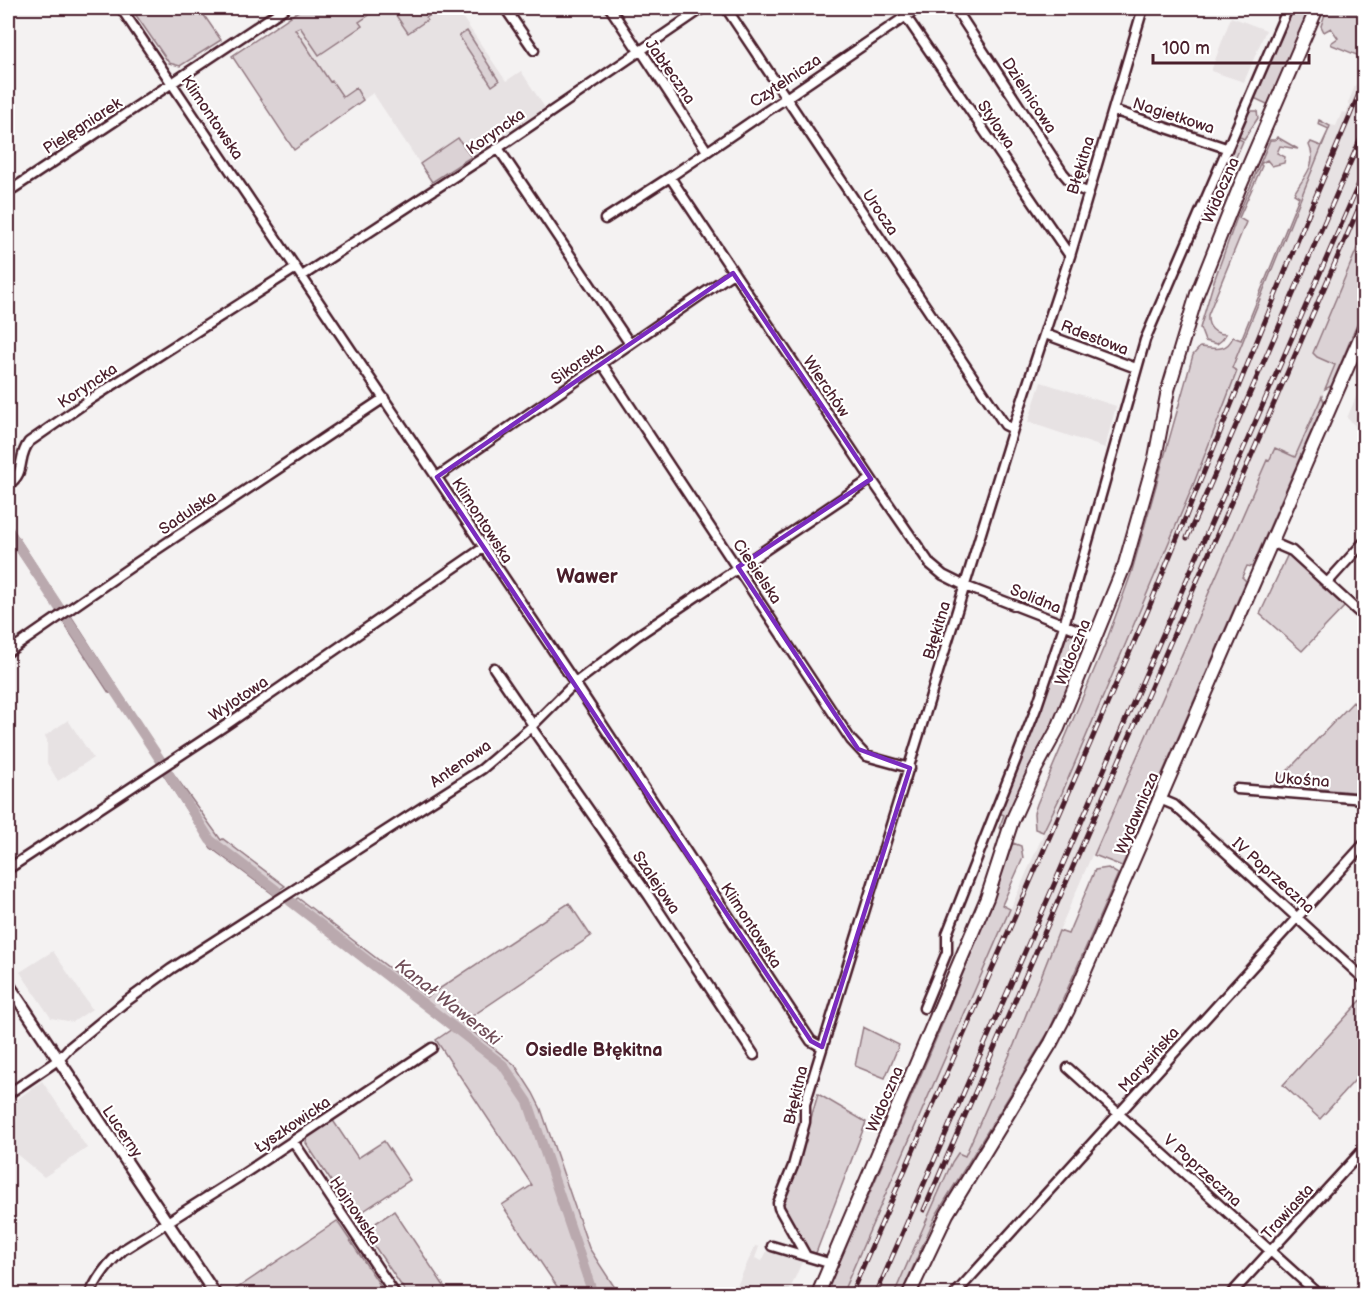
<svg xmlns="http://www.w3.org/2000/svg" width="1372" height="1302" font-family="'Balsamiq Sans',sans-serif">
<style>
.built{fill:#e7e2e3}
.green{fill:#dbd2d5;stroke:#927880;stroke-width:1.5}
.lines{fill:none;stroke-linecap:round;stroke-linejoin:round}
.canal{stroke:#baa9ae;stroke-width:10}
.minor-casing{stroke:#4a1f2b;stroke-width:13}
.tertiary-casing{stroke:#4a1f2b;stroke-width:15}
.secondary-casing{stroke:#4a1f2b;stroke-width:16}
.minor{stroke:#fff;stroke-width:8}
.tertiary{stroke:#fff;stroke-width:10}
.secondary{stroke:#fff;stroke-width:12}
.rail-casing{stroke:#4a1f2b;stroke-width:5}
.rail{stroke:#fff;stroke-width:3;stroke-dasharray:9;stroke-linecap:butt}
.marked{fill:none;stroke:#7b2cbf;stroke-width:4.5;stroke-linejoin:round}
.labels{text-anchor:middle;stroke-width:4.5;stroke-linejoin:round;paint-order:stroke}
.street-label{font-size:16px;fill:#4a1f2b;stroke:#fff}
.water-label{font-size:18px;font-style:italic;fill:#714f59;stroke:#fff}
.neighbourhood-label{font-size:18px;font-weight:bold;fill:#4a1f2b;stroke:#fff}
.quarter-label{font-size:20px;font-weight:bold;fill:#4a1f2b;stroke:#fff}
</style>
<rect width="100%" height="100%" fill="#f4f2f2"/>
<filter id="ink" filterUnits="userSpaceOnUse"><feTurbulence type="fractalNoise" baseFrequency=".0167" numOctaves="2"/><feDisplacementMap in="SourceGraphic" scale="12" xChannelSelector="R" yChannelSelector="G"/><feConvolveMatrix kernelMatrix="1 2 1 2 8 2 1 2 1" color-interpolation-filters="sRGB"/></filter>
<g filter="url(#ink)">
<path class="built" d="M303,8H456L506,81L521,71L545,108L432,182L373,93L294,150L232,56Z
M1231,17L1266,30L1244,82L1211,71Z
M1364,64V234L1335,364L1325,389L1295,457L1267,461L1094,855H1092L1059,931L1014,1045L965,1156L958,1153L952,1162L894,1294H842L1131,634L1192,488L1236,372L1231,369L1330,125L1336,126L1342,112L1346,113L1349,106L1348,103Z
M1364,378V434L1347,418Z
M1041,382L1116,406L1105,448L1028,422Z
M68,720L93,758L58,781L47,763V740L45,736Z
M53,951L92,1009L73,1022L51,1018L20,972Z
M42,1081L87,1148L44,1177L8,1147V1106Z
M755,1246L759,1247L755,1258L762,1261L767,1251L802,1262L788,1294H728L736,1288Z"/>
<path class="green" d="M131,8H199L221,40L180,66L169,63Z
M303,8H375L377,10L359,22L362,26L319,55L300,27L295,29L330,82L332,81L343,97L356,88L363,100L294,150L232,56Z
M391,8H441L426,18L427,20L408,33Z
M1294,8L1307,14L1269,105L1254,98Z
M1327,8H1364V58L1332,45L1331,43L1338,38L1331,28L1324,32L1321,26Z
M467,31L499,81L492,86L459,36Z
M1251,111H1257L1258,118L1244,139L1238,136L1248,112Z
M1319,120L1330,126L1232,368L1237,371L1192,488L1062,793L1043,832L1035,829L1034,813L1037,804L1106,642L1131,574L1193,355L1200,347C1214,348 1226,353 1233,337L1241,340L1299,197L1294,194C1302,178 1319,165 1309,145L1311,142L1321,146L1329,129L1318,124Z
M1277,137L1298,149L1280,146L1277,153L1285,157L1284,163L1272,166L1267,160L1260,164L1262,166L1239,218L1246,222L1208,315C1207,327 1214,334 1226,334L1222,340L1217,344L1205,341L1200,328L1214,281L1236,220L1270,140H1275Z
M458,138L471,157L432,182L420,164Z
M1237,138L1243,141L1222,189L1216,187Z
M1364,232V308L1331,386L1325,389L1335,365L1317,357L1313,353Z
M1322,396L1324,402L1252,567L1247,566L1242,577L1246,581L1122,866L1094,855L1267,460L1269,461L1275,448L1295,457Z
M8,522L62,605L56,609L8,538Z
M1288,554L1320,582L1319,585L1327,591L1329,590L1346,605L1302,651L1260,614Z
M71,616L164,760L159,763L111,692L109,693L63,622Z
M1071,635L1082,638L1085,645V651L1059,713L1001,829L999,828L1004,815L999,813L1037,720L1065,639Z
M1353,702L1364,713V793L1274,785Z
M170,769L221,840L223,839L285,886L273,894L211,848L163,774Z
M1013,843L1021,846L1023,858L1002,905L1010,909L842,1294H826C890,1145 958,996 1013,843Z
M1108,868L1118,874L1049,1031L936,1215L901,1294H894L952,1162L958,1153L965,1156L1014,1045L1059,931L1068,934L1095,870Z
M298,898L427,997L569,903L591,936L462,1023L515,1065L533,1093L541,1109L589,1248L619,1294H562L502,1205L532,1185L436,1040L452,1029L289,904Z
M1364,997V1070L1320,1119L1283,1085Z
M863,1027L899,1045L885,1078L855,1066Z
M818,1094L866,1122L816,1253L810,1252L787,1214L783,1206V1200L797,1167Z
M332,1119L358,1158L384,1141L410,1180L359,1214L352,1213L306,1143L307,1136Z
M394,1211L446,1289L437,1294H407L367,1235L368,1228Z
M337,1221L386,1294H236L233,1291Z"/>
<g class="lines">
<path class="canal" d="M8,530L60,609
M67,619L161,761
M168,773L210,840L276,890
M290,901L503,1065L528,1102L593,1294"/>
<defs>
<path id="minor" d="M121,8L575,683L811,1041L822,1047
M505,8L534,50
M610,8L636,47L644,55L707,151
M726,8L1005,425L1013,429
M900,8L1070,256
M918,8L670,177L874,483L930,564L943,575L965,586L1096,637
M955,8L1063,173L1075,187L1087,192
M8,9L9,8
M1113,110L1226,148
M498,148L630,344
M8,192L285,8
M605,219L670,177
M302,276L498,148L703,8
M1045,334L1136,368
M602,364L851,740L866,756L910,768
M437,477L733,273
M8,485C27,472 16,459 29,442L88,401L296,268
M1271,542L1292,551L1364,617
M1327,583L1364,542
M8,652L135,564L384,398
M494,668L533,725
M531,727L649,896L754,1055
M1237,789L1364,799
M1160,799L1174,805L1364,979
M8,869L226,725L483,548
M924,1008L947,952V934L1037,706L1063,629L1145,340L1288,8
M1068,1068L1318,1294
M8,1094L58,1060L69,1048L124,1003L171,969L482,769L531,727L575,683L637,636L871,479
M293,1141L395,1294
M772,1246L832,1264
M806,1256L779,1208L778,1203L793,1166L805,1122V1104L1013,429L1070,256L1143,8
M90,1294C98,1276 108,1263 123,1250L239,1177L432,1048
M955,1294L1364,844
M1231,1294L1364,1149"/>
<path id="tertiary" d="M8,984L215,1294"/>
<path id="secondary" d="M818,1294L987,898L1012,821L1035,770L1058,728L1125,564L1155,458L1168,390L1197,294L1240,186L1317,8
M909,1294L947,1214L1051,1043L1068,1010L1364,329"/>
</defs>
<use href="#minor" class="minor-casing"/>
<use href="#tertiary" class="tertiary-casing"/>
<use href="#secondary" class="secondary-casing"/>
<use href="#minor" class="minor"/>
<use href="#tertiary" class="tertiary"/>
<use href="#secondary" class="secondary"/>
<defs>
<path id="rail" d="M1187,538L1364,131
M924,1210L1364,196
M851,1294L1148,610L1310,210L1364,82
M876,1294L1364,172"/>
</defs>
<use href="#rail" class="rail-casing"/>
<use href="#rail" class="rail"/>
</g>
</g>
<path class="marked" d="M733,273L871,479L738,567L858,749L910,768L822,1047L811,1041L437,477Z"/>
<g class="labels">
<g class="street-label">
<text transform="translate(671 71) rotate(55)" y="6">Jabłeczna</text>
<text transform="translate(785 80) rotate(-34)" y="6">Czytelnicza</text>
<text transform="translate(1030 95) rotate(57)" y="6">Dzielnicowa</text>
<text transform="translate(1174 115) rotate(18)" y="6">Nagietkowa</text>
<text transform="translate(213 117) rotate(56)" y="6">Klimontowska</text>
<text transform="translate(997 124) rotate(56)" y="6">Stylowa</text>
<text transform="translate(82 125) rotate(-33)" y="6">Pielęgniarek</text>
<text transform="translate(495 131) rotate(-35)" y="6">Koryncka</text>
<text transform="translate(1080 165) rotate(-73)" y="6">Błękitna</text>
<text transform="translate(1220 190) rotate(-67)" y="6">Widoczna</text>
<text transform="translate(881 212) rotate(56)" y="6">Urocza</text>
<text transform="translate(1095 337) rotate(21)" y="6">Rdestowa</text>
<text transform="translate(577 363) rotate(-35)" y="6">Sikorska</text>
<text transform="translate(87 385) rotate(-34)" y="6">Koryncka</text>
<text transform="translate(827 386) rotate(56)" y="6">Wierchów</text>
<text transform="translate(187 512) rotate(-34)" y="6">Sadulska</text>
<text transform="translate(483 520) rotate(57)" y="6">Klimontowska</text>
<text transform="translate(758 571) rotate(56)" y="6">Ciesielska</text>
<text transform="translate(1036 598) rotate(22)" y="6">Solidna</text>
<text transform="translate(936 630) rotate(-73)" y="6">Błękitna</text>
<text transform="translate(1072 652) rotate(-68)" y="6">Widoczna</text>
<text transform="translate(238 698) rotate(-34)" y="6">Wylotowa</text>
<text transform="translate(460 763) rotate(-35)" y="6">Antenowa</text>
<text transform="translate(1302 779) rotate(4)" y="6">Ukośna</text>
<text transform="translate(1136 813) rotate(-67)" y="6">Wydawnicza</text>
<text transform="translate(1274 875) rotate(42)" y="6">IV Poprzeczna</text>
<text transform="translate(657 882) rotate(56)" y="6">Szalejowa</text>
<text transform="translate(752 925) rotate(57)" y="6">Klimontowska</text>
<text transform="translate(1148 1059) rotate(-48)" y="6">Marysińska</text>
<text transform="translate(795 1095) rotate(-77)" y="6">Błękitna</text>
<text transform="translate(884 1099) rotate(-67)" y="6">Widoczna</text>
<text transform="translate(292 1124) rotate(-34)" y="6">Łyszkowicka</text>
<text transform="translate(123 1131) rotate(56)" y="6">Lucerny</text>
<text transform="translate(1203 1170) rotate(42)" y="6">V Poprzeczna</text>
<text transform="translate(356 1210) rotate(56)" y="6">Hajnowska</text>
<text transform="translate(1287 1211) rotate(-48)" y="6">Trawiasta</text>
</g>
<g class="water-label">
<text transform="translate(448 1002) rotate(38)" y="6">Kanał Wawerski</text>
</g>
<g class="neighbourhood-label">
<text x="594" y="1056">Osiedle Błękitna</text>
</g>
<g class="quarter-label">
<text x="587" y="583">Wawer</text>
</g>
</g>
<rect width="1372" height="1302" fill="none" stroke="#fff" stroke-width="30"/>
<rect x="15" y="15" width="1342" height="1272" fill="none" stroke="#4a1f2b" stroke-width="2" filter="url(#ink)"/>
<path d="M1153 54v9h156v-9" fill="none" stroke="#4a1f2b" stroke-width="3"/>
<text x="1162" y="54" font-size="18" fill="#4a1f2b" stroke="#ffffff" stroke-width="4.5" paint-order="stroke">100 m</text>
</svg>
